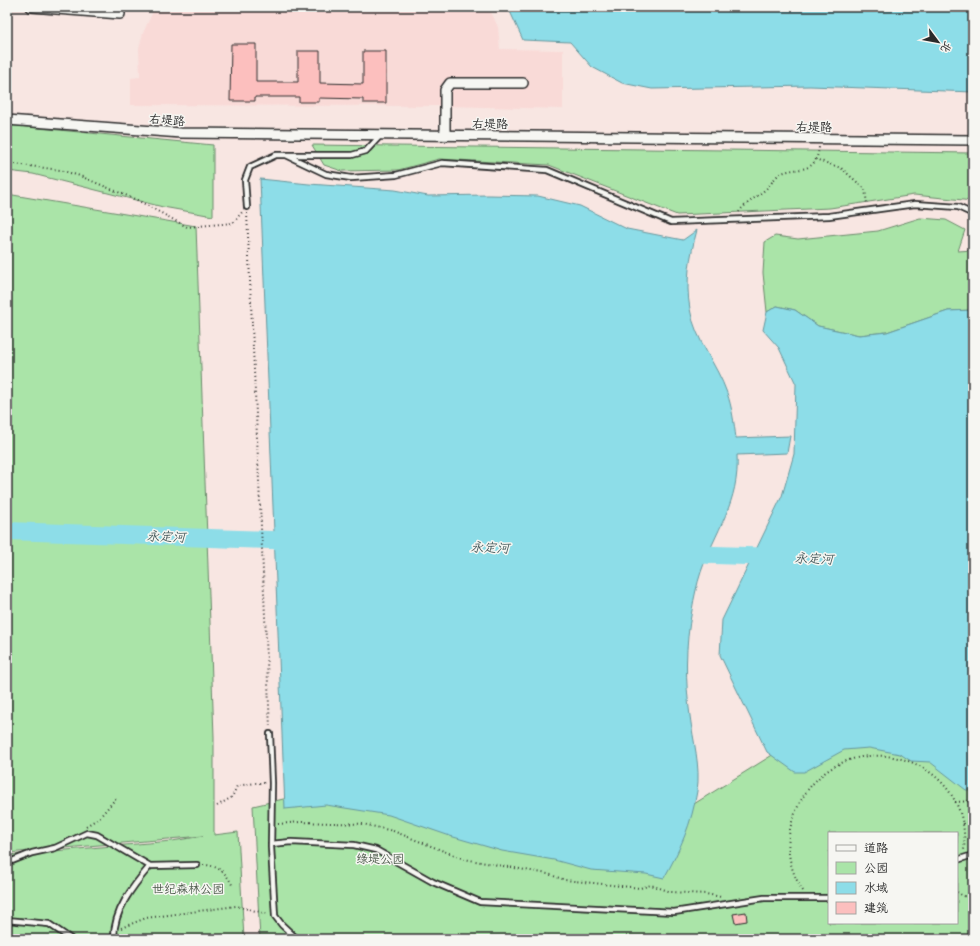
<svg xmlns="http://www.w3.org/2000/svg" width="980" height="946" font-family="Pangolin,'LXGW WenKai TC',sans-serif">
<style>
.built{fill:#f9dad7}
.green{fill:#aae4a8;stroke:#6a886a;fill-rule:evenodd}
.water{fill:#8ddde8;stroke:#66969c}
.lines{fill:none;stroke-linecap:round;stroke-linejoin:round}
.river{stroke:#8ddde8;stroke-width:18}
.building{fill:#fcbfbe;stroke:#2b2b2b}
.service-casing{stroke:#2b2b2b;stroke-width:8}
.minor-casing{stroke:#2b2b2b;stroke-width:12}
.path{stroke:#2b2b2b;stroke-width:2;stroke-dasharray:1 3;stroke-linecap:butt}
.service{stroke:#f6f6f2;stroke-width:4.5}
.minor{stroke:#f6f6f2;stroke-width:9}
.labels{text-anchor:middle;stroke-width:3;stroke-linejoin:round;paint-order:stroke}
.street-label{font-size:12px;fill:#2b2b2b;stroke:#f6f6f2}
.park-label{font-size:12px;fill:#4b594a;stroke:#f6f6f2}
.water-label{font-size:13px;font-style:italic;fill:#44585a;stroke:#f6f6f2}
</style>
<rect width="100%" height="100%" fill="#f8e6e2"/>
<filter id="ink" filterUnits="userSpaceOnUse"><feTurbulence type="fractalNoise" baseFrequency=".025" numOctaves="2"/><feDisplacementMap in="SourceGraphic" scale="8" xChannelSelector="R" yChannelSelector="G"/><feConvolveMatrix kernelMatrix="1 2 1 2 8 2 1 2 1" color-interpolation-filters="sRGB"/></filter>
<g filter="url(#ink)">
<path class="built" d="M155,7H485L492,14L498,27L500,49L563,50V109L444,106L131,105V78L140,77L139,48L143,33Z"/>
<path class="green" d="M7,125L213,145V216L163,207L33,174L7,171Z
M312,145L973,153V201L914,195L830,208L677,215L549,165L439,159L398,170L342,171L324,165Z
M7,194L196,226L214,737V835L238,832L244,939H7V855L172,841L203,836L7,853Z
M920,218L946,220L965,230L958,251L973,250V310L948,311L887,332L859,335L818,326L795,310L777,306L767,312L763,273L765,242L775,236L798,239L878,231Z
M790,744L973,746V939H260L253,806L379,777L633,842ZM829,833H957V923H829Z"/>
<path class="water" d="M508,7H973V92L810,86L652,89L622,83L592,67L570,42L523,40Z
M260,179L309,184L395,190L428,196L488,195L538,196L580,206L627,229L683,240L697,230C690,256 685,282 690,309C695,340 717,364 727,393C732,407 734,423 736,438L790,436L787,453L737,455C740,502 715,531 701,572C697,584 694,598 692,610C685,645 685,681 690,716C693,740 701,767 697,791C692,823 680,850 664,878L646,874L591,870L554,860L502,851L450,836L389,815L326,805L285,809Z
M777,306L795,310L818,326L859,335L887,332L948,311L973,310V790H966L930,762L911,761L900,754L869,748L844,750L804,772H795L767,752L720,655L722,620L782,496L794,454L796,384L779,348L763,330L767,312Z"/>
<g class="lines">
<path class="river" d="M7,531L299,541
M684,554L776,557"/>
</g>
<path class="building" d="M231,44H256V82H298V51H320V83L363,84V51H386V103H363V99L319,98V102H299V97H255V101H230Z
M746,912L747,921L735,923L733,914Z"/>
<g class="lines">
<defs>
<path id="service" d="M286,155L326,174L351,178L396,175L442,163L547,170L671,222L829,216L915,204L958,207L973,214
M247,207L245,180L250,167L276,155H352L366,151L380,136
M270,734L272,783L271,847L275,916L282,925L297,939
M271,844L291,842L354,845L376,850L433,882L480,902L674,912L764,898H829
M957,860L973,855
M7,863L32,853L55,848L87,833L97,835L150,866L197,865
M7,920L49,924L71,939
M114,939C113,911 133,886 150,866"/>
<path id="minor" d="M31,7L120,14
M7,120L181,133L973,140
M445,136V90L450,83H523"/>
</defs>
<use href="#service" class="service-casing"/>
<use href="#minor" class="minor-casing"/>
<path class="path" d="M815,159L841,168L865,189L867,204
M7,163L60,170L80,176L137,200L187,227L233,223L243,211
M739,212C742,206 761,194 767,188C771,184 775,177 780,174C796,165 816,177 819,147
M247,213L270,728
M955,802L973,801
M217,806L232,797L237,786L256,783H266
M278,824L300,822L363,824L393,831L464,859L548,874L565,880L640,888L651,885L671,892L706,894L721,897
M963,824L973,821
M86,826L99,818L117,797
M203,865C218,865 227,873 233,887
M803,891C789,870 784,843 793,819C826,717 973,746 964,850
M957,892L963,896L973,898
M121,928L146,918L236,906L268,914"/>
<use href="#service" class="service"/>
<use href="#minor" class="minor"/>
</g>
</g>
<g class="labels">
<g class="street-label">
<text transform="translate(167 120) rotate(4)" y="4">右堤路</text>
<text x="490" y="128">右堤路</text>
<text x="814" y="131">右堤路</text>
</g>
<g class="park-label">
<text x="380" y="863">绿堤公园</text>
<text x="188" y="893">世纪森林公园</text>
</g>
<g class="water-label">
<text transform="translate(166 536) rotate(2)" y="5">永定河</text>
<text transform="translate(490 547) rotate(2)" y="5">永定河</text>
<text transform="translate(814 558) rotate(2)" y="5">永定河</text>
</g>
</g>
<rect width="980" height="946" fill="none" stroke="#f6f6f2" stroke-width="24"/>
<rect x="12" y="12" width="956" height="922" fill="none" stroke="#2b2b2b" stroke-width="1.5" filter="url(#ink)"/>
<rect x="828" y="832" width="130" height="92" fill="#f6f6f2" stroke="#a5a5a2"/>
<rect x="836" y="845" width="20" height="6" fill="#f6f6f2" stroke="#a5a5a2"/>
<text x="864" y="852" font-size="12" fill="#2b2b2b">道路</text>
<rect x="836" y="862" width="20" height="12" fill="#aae4a8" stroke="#a5a5a2"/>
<text x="864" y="872" font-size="12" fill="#2b2b2b">公园</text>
<rect x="836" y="882" width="20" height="12" fill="#8ddde8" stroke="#a5a5a2"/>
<text x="864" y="892" font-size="12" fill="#2b2b2b">水域</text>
<rect x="836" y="902" width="20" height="12" fill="#fcbfbe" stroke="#a5a5a2"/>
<text x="864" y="912" font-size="12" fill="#2b2b2b">建筑</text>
<g transform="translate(938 42) rotate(122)" stroke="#f6f6f2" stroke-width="3" paint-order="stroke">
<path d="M0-3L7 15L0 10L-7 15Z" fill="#2b2b2b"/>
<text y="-6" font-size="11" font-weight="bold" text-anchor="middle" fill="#2b2b2b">北</text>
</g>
</svg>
